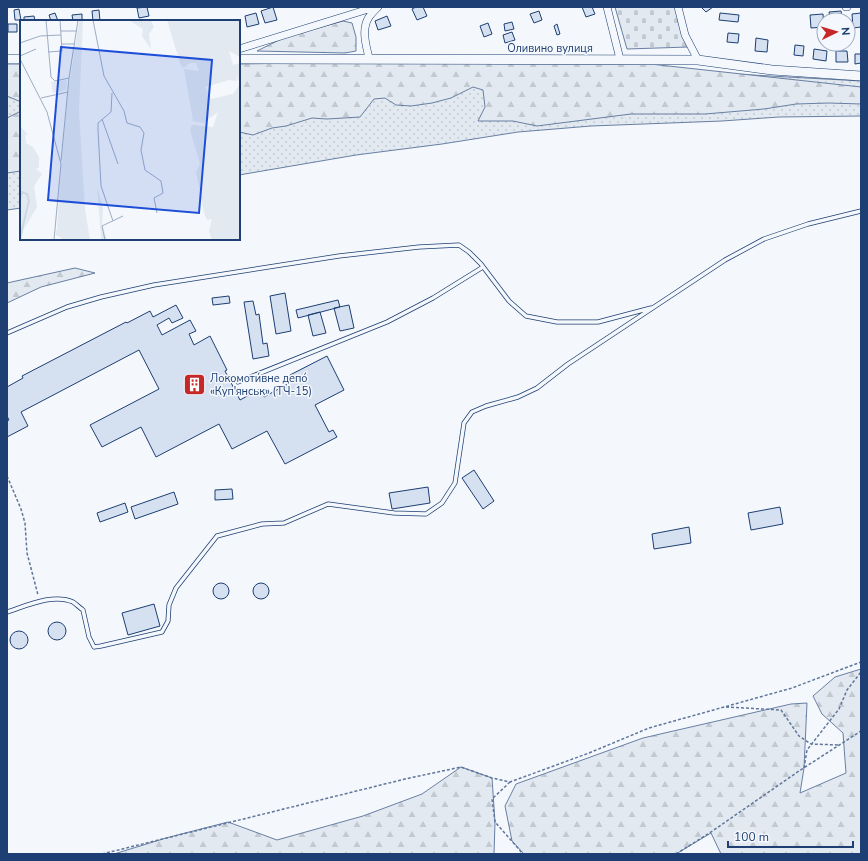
<svg xmlns="http://www.w3.org/2000/svg" width="868" height="861" font-family="'Nunito Sans',sans-serif">
<style>
.grass{fill:url(#grass-dots);stroke:#687fa3}
.forest{fill:url(#forest-firs);stroke:#687fa3}
.cemetery{fill:url(#cemetery-stones);stroke:#687fa3}
.building{fill:#d5e0f0;stroke:#1d3f73}
.lines{fill:none;stroke-linecap:round;stroke-linejoin:round}
.service-casing{stroke:#1d3f73;stroke-width:5}
.minor-casing{stroke:#1d3f73;stroke-width:8}
.tertiary-casing{stroke:#1d3f73;stroke-width:10}
.path{stroke:#5e769c;stroke-width:1.5;stroke-dasharray:3 2;stroke-linecap:butt}
.service{stroke:#f4f7fb;stroke-width:3.5}
.minor{stroke:#f4f7fb;stroke-width:7}
.tertiary{stroke:#f4f7fb;stroke-width:9}
.labels{text-anchor:middle;stroke-width:3;stroke-linejoin:round;paint-order:stroke}
.street-label{font-size:11px;fill:#1d3f73;stroke:#f4f7fb}
.poi-label{font-size:11px;fill:#1d3f73;stroke:#f4f7fb;text-anchor:start}
.inset-river{fill:none;stroke:#cfd7e4;stroke-width:2}
.inset-road{fill:none;stroke:#9eadc5;stroke-width:1}
.view{fill:#1d4ed8;fill-opacity:0.15;stroke:#1d4ed8;stroke-width:2}
.inset-edge{fill:none;stroke:#1d3f73;stroke-width:2}
</style>
<defs>
<pattern id="grass-dots" width="8" height="8" patternUnits="userSpaceOnUse"><rect width="8" height="8" fill="#e3e9f0"/><path d="M2 2h.1M6 6h.1" fill="none" stroke="#c2c9d1" stroke-width="1.8" stroke-linecap="round"/></pattern>
<pattern id="forest-firs" width="22" height="20" patternUnits="userSpaceOnUse"><rect width="22" height="20" fill="#e3e9f0"/><path d="M5 1l3.5 6h-7zM16 11l3.5 6h-7z" fill="#c2c9d1"/></pattern>
<pattern id="cemetery-stones" width="16" height="16" patternUnits="userSpaceOnUse"><rect width="16" height="16" fill="#e3e9f0"/><path d="M2 7V4a2 2 0 0 1 4 0v3zM10 15v-3a2 2 0 0 1 4 0v3z" fill="#c2c9d1"/></pattern>
</defs>
<rect width="100%" height="100%" fill="#f4f7fb"/>
<path class="grass" d="M7,65H21V208L7,210Z
M239,66L734,74L861,81V116L779,117L722,121L591,126L518,132L442,144L356,155L239,175Z"/>
<path class="forest" d="M343,21L352,23L356,37V51L345,53L257,51L285,37Z
M306,63L650,64L861,87V104L829,103L796,104L764,109L705,114H631L537,126L513,121H478L485,107L483,90L473,87L451,98L432,103L411,106L396,105L385,98L374,99L360,117L327,119L312,118L286,126L272,128L253,135L239,132V64Z
M7,64H21V102L7,96Z
M21,111V171L7,173V118Z
M75,268L95,273L41,287L7,303V283Z
M861,669V854H721L711,833L676,854H524L512,841L505,806L516,784L643,738L791,704L807,703L804,768L800,793L846,773L843,733L822,714L813,696L835,677Z
M461,767L492,778L495,822L494,854H114L166,838L228,822L277,840L363,816L422,794Z"/>
<path class="cemetery" d="M615,7H680L688,47L627,49Z"/>
<path class="building" d="M147,7L149,16L139,18L137,8Z
M273,7L277,20L265,23L261,11Z
M416,7H423L427,16L417,20L412,9Z
M582,7H592L595,14L586,17Z
M703,7H713L706,12L702,8Z
M19,9L21,20H15L14,10Z
M99,10L100,21H93L92,11Z
M539,11L542,20L534,23L530,14Z
M841,11L842,16L830,17L829,12Z
M55,13L58,21H51L49,15Z
M256,13L259,24L247,27L245,16Z
M720,13L739,15L738,22L719,20Z
M861,13V27L853,28L852,14Z
M82,14V21H73L72,15Z
M823,14L824,27L811,28L810,15Z
M34,16L35,21H24V17Z
M387,16L391,26L378,30L375,21Z
M512,22L514,29L505,31L504,24Z
M488,23L492,34L484,37L480,26Z
M8,24H17V32H8Z
M557,24L560,34L557,35L554,26Z
M512,32L515,40L505,43L503,35Z
M728,33L739,34L738,43L727,42Z
M756,38L768,40L767,52L755,51Z
M795,45L804,46L803,56L794,55Z
M814,49L827,51L826,61L813,59Z
M836,51H847L848,62H836Z
M855,54H861V63L855,64Z
M285,293L291,331L276,334L270,296Z
M229,296L230,303L213,305L212,298Z
M338,300L340,307L298,318L296,310Z
M253,301L256,315L259,314L263,344L267,343L269,356L253,359L244,302Z
M176,305L183,318L172,323L169,318L157,325L162,335L190,320L196,331L189,334L194,345L210,336L227,370L225,371L240,400L260,389L264,397L293,381L290,375L327,356L344,390L315,405L329,432L333,430L337,437L285,464L267,431L232,449L219,424L156,457L141,427L102,447L90,425L159,389L139,350L21,412L28,426L7,437V421L9,420L7,416V387L23,378L22,376L126,322L127,323L150,311L153,317Z
M349,305L354,328L340,331L334,308Z
M320,312L326,333L313,336L308,315Z
M474,470L494,501L483,509L462,478Z
M428,487L430,503L392,509L389,493Z
M232,489L233,499L215,500V490Z
M174,492L178,504L135,519L131,507Z
M125,503L128,512L100,522L97,513Z
M780,507L783,524L751,530L748,513Z
M689,527L691,543L654,549L652,534Z
M253 591a8 8 0 1 1 16 0a8 8 0 1 1-16 0Z
M213 591a8 8 0 1 1 16 0a8 8 0 1 1-16 0Z
M154,604L160,626L128,635L122,613Z
M48 631a9 9 0 1 1 18 0a9 9 0 1 1-18 0Z
M10 640a9 9 0 1 1 18 0a9 9 0 1 1-18 0Z"/>
<g class="lines">
<defs>
<path id="service" d="M7,333L67,307L101,297L154,285L339,256L419,247L459,245L469,252L481,264L509,301L526,316L557,322H598L651,308
M238,382L387,322L433,298L483,267
M7,612C26,606 53,593 73,602C76,604 80,608 83,610L89,637L94,647L101,646L162,632L168,621L169,605L176,588L217,536L262,524L284,523L328,504L394,513L426,514L442,503L455,483L464,423L472,412L486,406L518,397L537,388L568,364L725,260L764,239L808,224L861,211"/>
<path id="minor" d="M607,7L619,55V59
M678,7L685,35L698,60
M846,7H847
M239,49L375,7
M369,58C366,45 361,29 369,17C372,13 375,10 378,7"/>
<path id="tertiary" d="M7,59H21
M239,59L698,60L772,70L861,76"/>
</defs>
<use href="#service" class="service-casing"/>
<use href="#minor" class="minor-casing"/>
<use href="#tertiary" class="tertiary-casing"/>
<path class="path" d="M7,476L21,509L25,523L27,553L38,595
M726,707L781,710L799,736L811,744L839,745
M804,768L807,750L839,709L847,690L861,672
M510,782L492,799L495,822L523,854
M102,854L405,779L461,767L492,778L510,782L589,753L649,728L792,688L861,662
M676,854L711,832L799,771L861,731"/>
<use href="#service" class="service"/>
<use href="#minor" class="minor"/>
<use href="#tertiary" class="tertiary"/>
</g>
<defs>
<symbol id="building-square" viewBox="-11 -11 22 22"><rect x="-9" y="-9" width="18" height="18" rx="4" fill="#c62828" stroke="#f4f7fb"/><path d="M-4-6H4V6H1V3H-1V6H-4ZM-2.5-4.3h1.7v1.8h-1.7ZM.8-4.3h1.7v1.8H.8ZM-2.5-1h1.7V.8h-1.7ZM.8-1h1.7V.8H.8Z" fill="#fff"/></symbol>
</defs>
<g fill-rule="evenodd">
<use href="#building-square" x="182" y="372" width="25" height="25"/>
</g>
<g class="labels">
<g class="street-label">
<text x="550" y="52">Оливино вулиця</text>
</g>
<g class="poi-label">
<text x="210" y="382">Локомоти́вне депо́<tspan x="210" dy="13">«Куп'янськ» (ТЧ-15)</tspan></text>
</g>
</g>
<g transform="translate(20 20)">
<rect width="220" height="220" fill="#f4f7fb"/>
<path d="M59,0H63L59,91L65,189L70,220H42L37,206L48,75Z" fill="#e3e9f0"/>
<path d="M109,0H131L134,7L129,14L131,29L122,16L123,9ZM147,0H220V37L209,31L213,45L220,43V220H192L189,211L192,199L187,200L184,193L176,152L180,144L170,110L172,105L193,107L198,92L183,103L173,101L164,49L179,51L176,43H170L163,48L160,43ZM216,55L220,64L213,74L191,79L185,67L209,60L217,61ZM59,5L58,87L56,97L50,98L56,152L55,157L49,159L48,146H45L47,151L44,161L57,165L58,182L56,187L52,188L46,174L40,190L47,202L50,195H58L63,198V205L61,204L59,207L52,201L51,213L42,218L36,215V211L42,200L38,194L43,127L49,67ZM0,106L8,115H5L6,123L13,127L19,137V147L16,149L22,154L14,166L17,187L4,209L10,188L0,157L6,135L0,126ZM77,167L83,188L82,203L87,220H82L81,216Z" fill="#e3e9f0" fill-rule="evenodd"/>
<path d="M0,125L7,131L5,147L0,157L11,182L1,220H0Z" fill="#e3e9f0"/>
<path d="M47,60L46,70L33,73L31,62Z" fill="#e3e9f0"/>
<path class="inset-river" d="M0,178L2,172L7,174L9,181L0,218"/>
<path class="inset-road" d="M26,0L31,57L35,61L49,58M73,0L84,56L104,91L107,103L120,107L124,113L121,130L125,150L141,161L143,173L134,178L137,193M41,11H57M0,23L20,16L41,15M42,24H55M28,32L42,31L40,0M0,36L16,29M0,39L27,92L41,144L34,220M92,73L91,92L78,103V110L81,166L93,201M21,78L48,72M82,99L98,144M41,141L49,58L58,0M85,220L82,206L103,196"/>
<path class="view" d="M41,27L192,40L179,193L28,180Z"/>
<rect width="220" height="220" class="inset-edge"/>
</g>
<rect width="868" height="861" fill="none" stroke="#1d3f73" stroke-width="16"/>
<g transform="translate(836 32) rotate(85)"><circle r="19" fill="#f4f7fb" stroke="#9eadc5"/>
<path d="M0-3L7 15L0 10L-7 15Z" fill="#c62828"/>
<text y="-6" font-size="11" font-weight="bold" text-anchor="middle" fill="#1d3f73">N</text>
</g>
<path d="M728 841v6h125v-6" fill="none" stroke="#1d3f73" stroke-width="2"/>
<text x="734" y="841" font-size="12" fill="#1d3f73" stroke="#f4f7fb" stroke-width="3" paint-order="stroke">100 m</text>
</svg>
